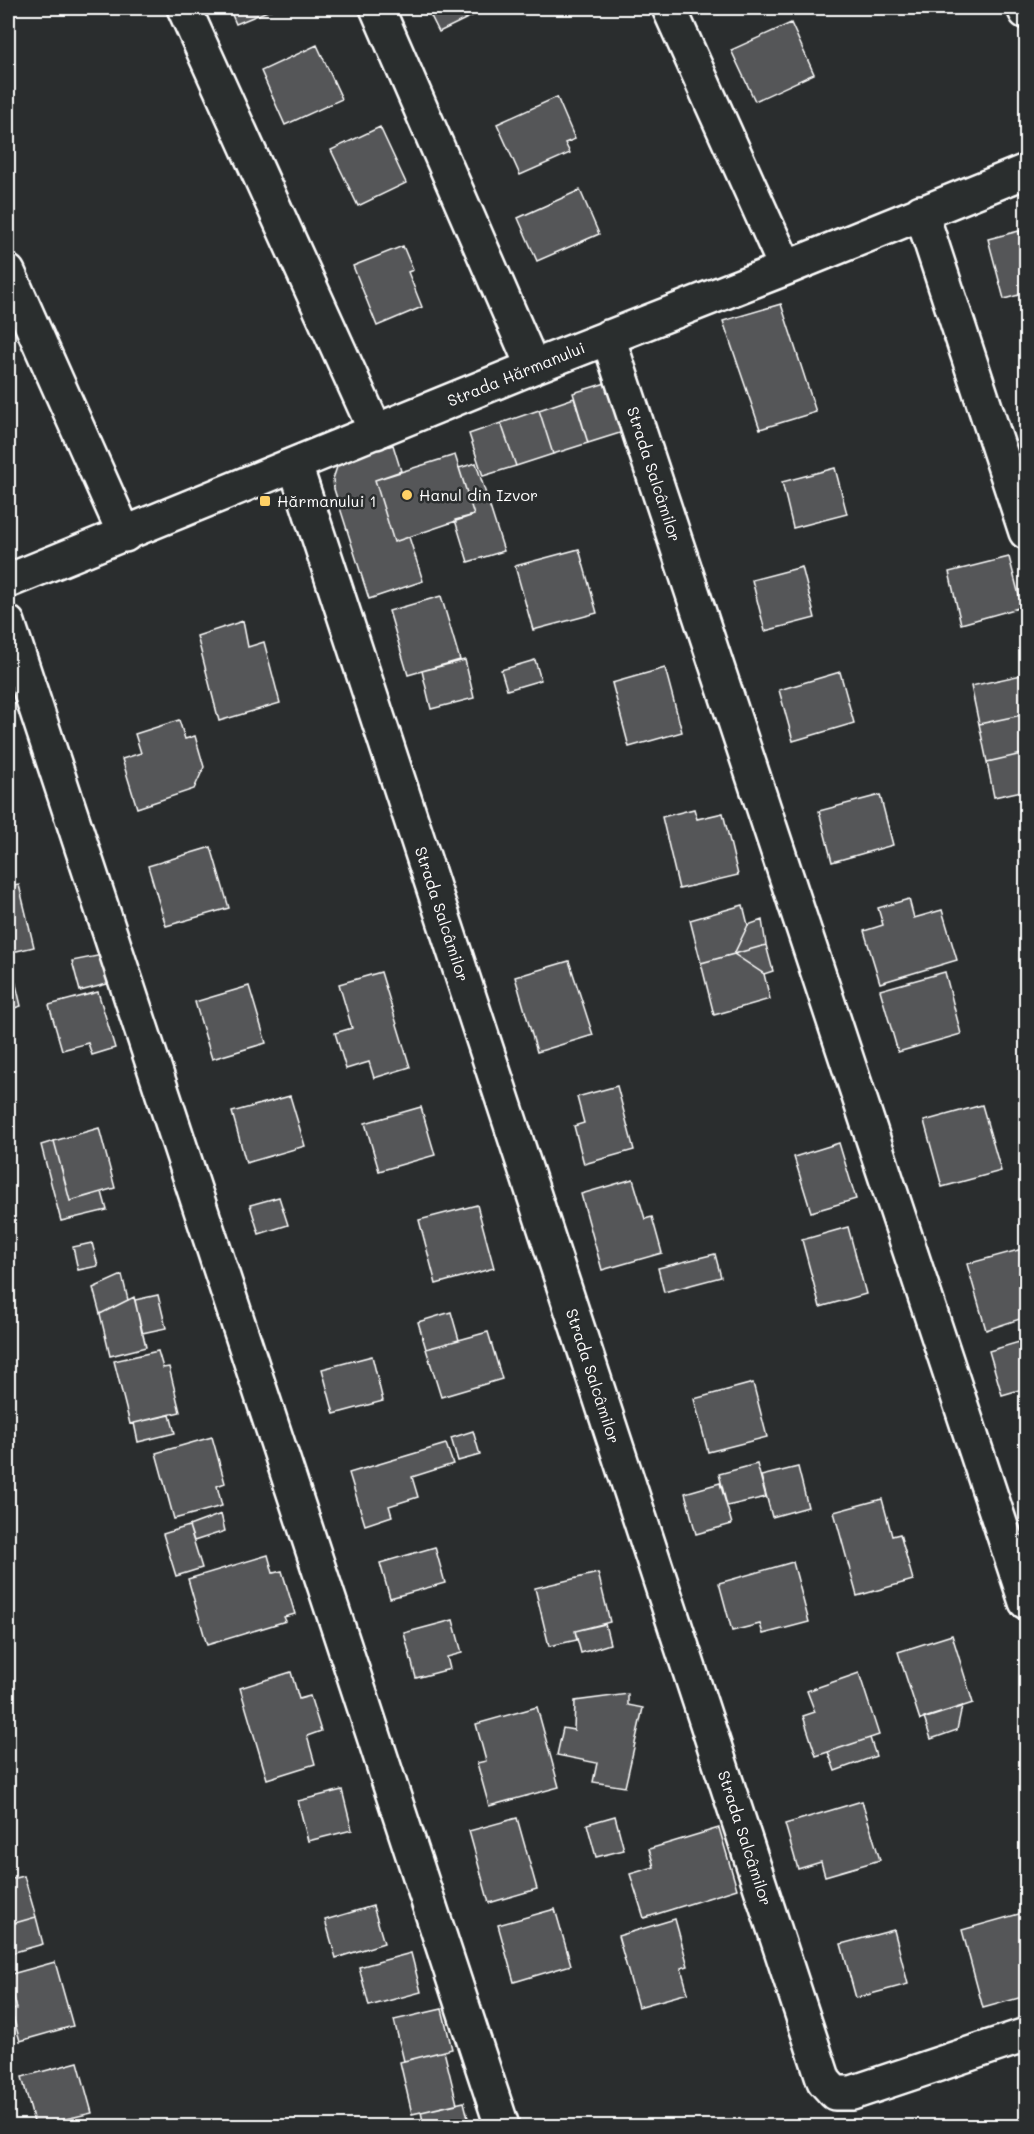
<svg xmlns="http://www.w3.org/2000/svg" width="1034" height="2134" font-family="Mali,sans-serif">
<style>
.building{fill:#555758;stroke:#fff;stroke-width:1.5}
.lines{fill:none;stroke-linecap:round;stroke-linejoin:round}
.minor-casing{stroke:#fff;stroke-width:38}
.minor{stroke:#2a2d2e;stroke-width:33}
.poi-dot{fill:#ffd166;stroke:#2a2d2e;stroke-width:2}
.labels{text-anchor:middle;stroke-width:5;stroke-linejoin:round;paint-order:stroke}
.street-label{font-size:16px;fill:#fff;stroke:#2a2d2e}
.poi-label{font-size:16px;fill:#fff;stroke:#2a2d2e;text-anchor:start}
</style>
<rect width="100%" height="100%" fill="#2a2d2e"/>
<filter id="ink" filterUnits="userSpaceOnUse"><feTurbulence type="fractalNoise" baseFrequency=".0167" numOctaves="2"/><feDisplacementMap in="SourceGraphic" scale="12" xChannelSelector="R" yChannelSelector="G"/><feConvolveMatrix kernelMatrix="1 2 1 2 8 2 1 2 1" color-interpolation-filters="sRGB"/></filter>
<g filter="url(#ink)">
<path class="building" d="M229,8H275L236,24Z
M427,8H485L486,9L439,32Z
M714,8H732L718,14Z
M791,23L814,74L755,101L731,50Z
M317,45L342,99L285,125L261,71Z
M557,97L575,139L565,143L570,153L520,175L497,124Z
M380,127L406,183L358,206L331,150Z
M580,190L599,234L537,261L518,218Z
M1026,229V261L1019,231Z
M1019,231L1026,261V293L1004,299L988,239Z
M403,246L413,270L408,272L422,307L377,326L353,266Z
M781,304L816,412L760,429L723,321Z
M606,383L623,432L588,443L573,393Z
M574,398L588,443L553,454L539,410Z
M539,410L553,454L516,466L501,423Z
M501,423L516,466L483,476L469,434Z
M393,445L401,471L375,480L394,542L409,537L423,581L369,599L334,489L333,479L338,464L343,460Z
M455,455L474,515L394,542L375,480Z
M476,463L504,551L468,562L455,520L474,515L459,468Z
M835,468L847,514L793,528L782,482Z
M579,549L597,613L533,630L515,566Z
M1009,557L1022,607L961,624L949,572Z
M802,567L815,618L765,631L752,580Z
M441,596L460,660L408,675L389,611Z
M243,621L248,647L264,642L280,703L219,721L197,636Z
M465,660L474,698L431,709L422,671Z
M535,660L541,680L507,690L501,670Z
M665,668L682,732L629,747L612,683Z
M840,672L854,723L793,741L779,690Z
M1026,674V714L979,724L971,686Z
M1026,714V753L987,762L979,724Z
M179,720L185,739L195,736L204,767L194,789L137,808L122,759L141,753L135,734Z
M1026,753V790L994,797L987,762Z
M880,795L893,845L832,862L819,811Z
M694,809L697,819L723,813L738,875L679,889L662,817Z
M211,847L229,908L166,926L148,866Z
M19,885L34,947L8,953V887Z
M909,899L914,918L942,910L957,960L880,983L864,931L883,925L878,908Z
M743,905L748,925L734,954L701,963L690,920Z
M762,920L766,945L734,954L748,925Z
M766,945L773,971L764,974L734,954Z
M9,952L13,972L8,973V953Z
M734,954L764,974L770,999L714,1015L701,963Z
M102,955L111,983L80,991L72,961Z
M569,961L593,1035L537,1052L515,977Z
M381,972L410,1067L374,1078L369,1062L346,1069L335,1033L352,1028L339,984Z
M945,972L961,1034L898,1052L880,990Z
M14,976L21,1006L8,1010V978Z
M249,986L266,1043L212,1059L195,1002Z
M98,992L115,1048L92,1055L88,1043L62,1050L49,1005Z
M617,1086L634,1150L584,1164L574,1126L584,1123L577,1097Z
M290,1096L305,1146L246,1163L232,1112Z
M982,1105L1001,1171L942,1187L924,1121Z
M421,1107L435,1155L379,1171L365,1123Z
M99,1128L115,1188L70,1201L54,1141Z
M54,1141L70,1201L102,1192L107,1210L61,1221L41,1145Z
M839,1143L856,1199L811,1212L794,1157Z
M633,1179L645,1219L652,1217L662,1253L602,1270L581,1194Z
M279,1197L288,1225L259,1234L250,1205Z
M477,1205L494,1268L436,1284L419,1220Z
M848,1227L866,1294L820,1307L802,1240Z
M92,1243L98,1266L78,1270L73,1247Z
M1026,1248V1317L986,1330L967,1264Z
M715,1254L721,1277L664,1292L658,1268Z
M122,1275L128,1300L100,1314L93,1288Z
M158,1295L166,1328L142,1333L135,1300Z
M134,1297L146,1347L110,1356L100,1314Z
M451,1312L459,1340L426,1349L418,1322Z
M488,1332L502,1379L441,1397L426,1349Z
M1026,1340V1388L1002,1395L989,1351Z
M158,1351L163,1368L169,1367L180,1412L130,1424L114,1361Z
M372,1356L383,1401L334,1414L322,1369Z
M753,1383L767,1437L708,1452L694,1399Z
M170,1415L175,1433L138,1442L134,1423Z
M473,1431L480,1455L458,1461L451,1438Z
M212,1437L225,1483L217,1486L222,1506L174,1519L156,1453Z
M446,1444L453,1464L412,1477L418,1497L389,1506L392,1516L365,1525L349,1473Z
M757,1464L766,1497L727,1506L719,1474Z
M798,1467L808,1507L772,1517L761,1476Z
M720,1483L732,1524L696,1534L685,1493Z
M882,1499L892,1536L900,1534L913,1580L857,1596L834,1512Z
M221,1514L225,1531L194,1541L189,1526Z
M189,1526L202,1568L176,1576L163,1534Z
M435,1547L445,1583L390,1598L380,1563Z
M268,1555L273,1573L282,1571L295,1614L284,1617L286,1621L207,1645L188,1579Z
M793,1562L809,1622L763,1634L760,1624L732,1631L719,1583Z
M598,1573L610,1622L575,1631L577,1640L549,1646L535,1588Z
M453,1620L462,1653L447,1657L450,1669L416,1678L404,1633Z
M605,1624L610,1644L581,1653L575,1631Z
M952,1635L973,1703L920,1720L898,1652Z
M291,1672L299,1699L310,1696L321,1731L307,1736L315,1764L267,1779L240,1688Z
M859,1673L879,1735L816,1756L803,1716L815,1712L807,1691Z
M628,1694V1705L643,1708L625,1787L593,1782L597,1763L557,1755L563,1728L574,1730L575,1701Z
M962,1706L957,1730L931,1739L924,1718Z
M537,1707L559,1787L489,1806L477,1763L486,1761L476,1724Z
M870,1738L876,1756L835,1771L828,1752Z
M342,1790L352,1830L308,1841L298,1801Z
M862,1801L880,1860L825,1876L821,1862L798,1869L785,1824Z
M615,1816L624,1850L596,1857L587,1824Z
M517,1818L537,1889L489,1903L469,1831Z
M719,1828L737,1889L644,1918L630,1874L654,1867L649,1849Z
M24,1876L36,1917L8,1925V1880Z
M373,1906L384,1943L336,1958L325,1920Z
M555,1909L571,1965L514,1982L498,1925Z
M1026,1912V1996L983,2008L962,1930Z
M36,1917L43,1944L8,1954V1925Z
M675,1919L688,1966L681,1968L688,1993L638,2007L618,1936Z
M894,1930L908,1984L856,1998L841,1944Z
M411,1953L421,1992L369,2006L359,1967Z
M55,1962L73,2026L20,2041L11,2010L17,2009L8,1975Z
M442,2009L452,2049L404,2061L394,2020Z
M444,2051L457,2104L412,2114L400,2062Z
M78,2062L92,2113L35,2126L22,2077Z
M464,2102L470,2126H424L421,2112Z
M938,2120L940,2126H917Z"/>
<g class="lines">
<defs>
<path id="minor" d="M184,8L376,432
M377,8L533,367
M669,8L786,268
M1024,8L1026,12
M921,212L1026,532
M8,272L125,535
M608,337L1026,1602
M295,465L824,2081L835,2093H852L1026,2035
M8,581L533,367L786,268L1026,171
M8,623L502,2126"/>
</defs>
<use href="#minor" class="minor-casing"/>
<use href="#minor" class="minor"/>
</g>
</g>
<g class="poi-dot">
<circle cx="407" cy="495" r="6"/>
<rect x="259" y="495" width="12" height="12" rx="3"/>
</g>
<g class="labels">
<g class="street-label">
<text transform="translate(516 374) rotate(-22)" y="6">Strada Hărmanului</text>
<text transform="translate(654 474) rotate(72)" y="6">Strada Salcâmilor</text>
<text transform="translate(442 914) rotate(72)" y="6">Strada Salcâmilor</text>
<text transform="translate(593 1376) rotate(72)" y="6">Strada Salcâmilor</text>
<text transform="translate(745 1838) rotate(72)" y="6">Strada Salcâmilor</text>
</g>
<g class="poi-label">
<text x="419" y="501">Hanul din Izvor</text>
<text x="277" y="507">Hărmanului 1</text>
</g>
</g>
<rect width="1034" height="2134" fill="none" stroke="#2a2d2e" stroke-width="30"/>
<rect x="15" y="15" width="1004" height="2104" fill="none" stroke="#fff" stroke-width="2" filter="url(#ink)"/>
</svg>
